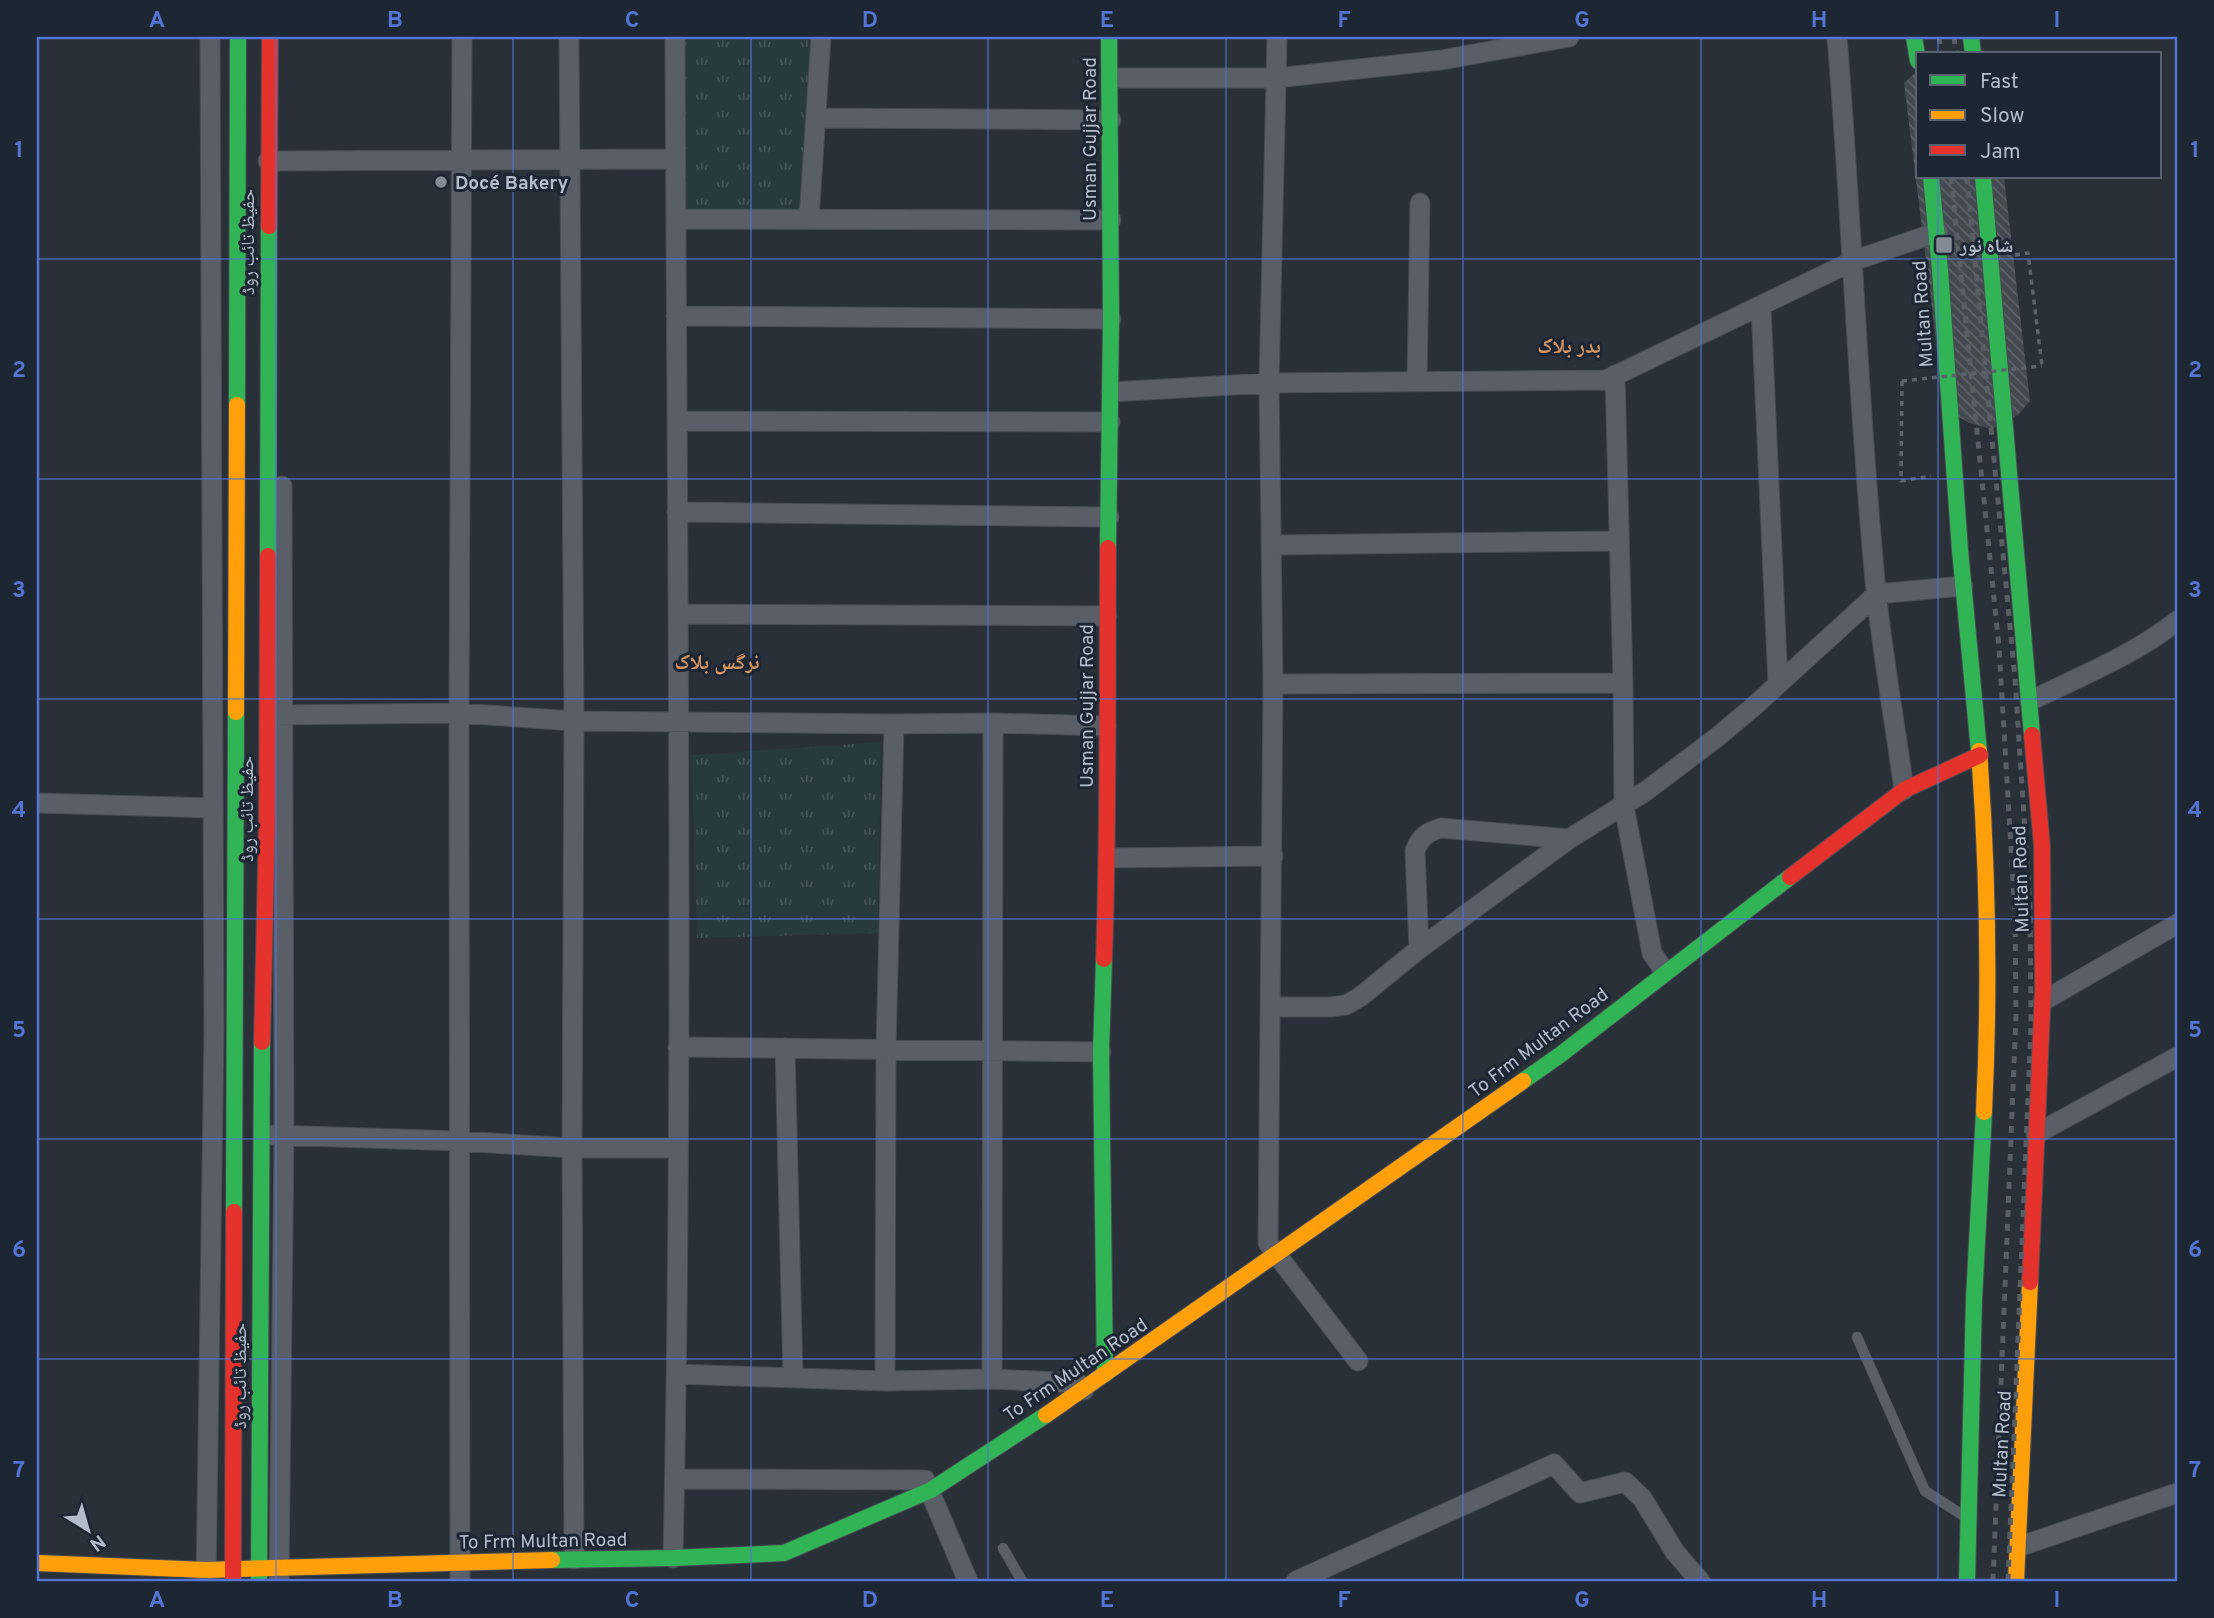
<svg xmlns="http://www.w3.org/2000/svg" width="2214" height="1618" font-family="Overpass,'Noto Naskh Arabic',sans-serif">
<style>
.grass{fill:url(#grass-tufts)}
.building{fill:url(#building-back-hatch)}
.lines{fill:none;stroke-linecap:round;stroke-linejoin:round}
.lane-casing{stroke:#484c53;stroke-width:11}
.street-casing{stroke:#484c53;stroke-width:21}
.fast-casing{stroke:#484c53;stroke-width:18}
.slow-casing{stroke:#484c53;stroke-width:18}
.jam-casing{stroke:#484c53;stroke-width:18}
.path{stroke:#5d636a;stroke-width:3.5;stroke-dasharray:5 5;stroke-linecap:butt}
.lane{stroke:#5a5e66;stroke-width:10}
.street{stroke:#5a5e66;stroke-width:19}
.fast{stroke:#30b455;stroke-width:16}
.slow{stroke:#ff9f0a;stroke-width:16}
.jam{stroke:#e5322d;stroke-width:16}
.rail{stroke:#595d64;stroke-width:5;stroke-dasharray:7 7;stroke-linecap:butt}
.path-bridge{stroke:#5d636a;stroke-width:3.5;stroke-dasharray:5 5;stroke-linecap:butt}
.grid{fill:none;stroke:#5274d3;stroke-width:2;stroke-opacity:0.55}
.poi-dot{fill:#848b96;stroke:#1d2633;stroke-width:2.5}
.labels{text-anchor:middle;stroke-width:6;stroke-linejoin:round;paint-order:stroke}
.street-label{font-size:19px;fill:#b4bcc9;stroke:#1d2633}
.poi-label{font-size:19px;font-weight:bold;fill:#b4bcc9;stroke:#1d2633;text-anchor:start}
.neighbourhood-label{font-size:21px;font-weight:bold;fill:#d59563;stroke:#1d2633}
.neatline{fill:none;stroke:#5274d3;stroke-width:2.5}
.grid-label{font-size:23px;text-anchor:middle;font-weight:bold;fill:#5274d3}
</style>
<defs>
<pattern id="grass-tufts" width="24" height="20" patternUnits="userSpaceOnUse" patternTransform="scale(1.75)"><rect width="24" height="20" fill="#273a3e"/><path d="M3 7l-1-3M5 7V3M7 7l1-3M15 17l-1-3M17 17v-4M19 17l1-3" fill="none" stroke="#445559"/></pattern>
<pattern id="building-back-hatch" width="6" height="6" patternUnits="userSpaceOnUse" patternTransform="scale(1.75)"><rect width="6" height="6" fill="#444950"/><path d="M-1 5l2 2M0 0l6 6M5-1l2 2" fill="none" stroke="#5d6168"/></pattern>
</defs>
<rect width="100%" height="100%" fill="#2a3038"/>
<path class="grass" d="M684,37H814L801,211L684,209Z
M881,742L878,933L697,938L691,755Z"/>
<path class="building" d="M1918,70V177H2004L2030,401L2018,415L1992,429L1969,423L1951,412L1944,405L1904,83Z"/>
<g class="lines">
<defs>
<path id="lane" d="M1857,1337L1925,1491L1964,1516
M1003,1548L1022,1581"/>
<path id="street" d="M569,37L574,721L572,1148L574,1559
M1277,37L1269,383L1273,684L1268,1243L1358,1361
M1837,37C1852,221 1858,407 1876,591C1883,657 1895,724 1904,790
M1111,78H1276L1441,60L1569,37
M816,118L1111,120
M268,161L675,159
M676,219L1111,220
M809,219L821,37
M1761,306L1778,684
M676,316L1111,319
M1615,375L1623,683L1624,806L1652,953L1665,972
M1417,382L1420,203
M1111,392L1269,383L1606,380L1853,261L1938,232
M677,421L1110,422
M677,512L1109,517
M1271,545L1619,541
M678,614L1107,616
M1273,684L1623,683
M2030,701C2079,677 2134,655 2177,621
M272,715L459,713L574,721L894,724L993,723L1106,726
M37,803L213,808
M1108,858L1273,856
M1419,949L1415,851C1420,837 1427,832 1441,828L1569,839
M2043,1001L2177,924
M1271,1007H1330L1346,1005L1360,997L1419,949L1569,839L1646,791L1716,738L1752,708L1877,594L1963,586
M678,1047L1101,1052
M785,1048L793,1378
M2036,1134L2177,1057
M273,1135L460,1141L572,1148H678
M677,1374L885,1381L992,1379L1078,1383L1084,1390
M992,1379L993,723
M885,1381L886,1049L894,724
M675,1479L925,1480L968,1581
M2018,1547L2177,1493
M673,1558C684,1051 677,544 675,37
M279,1579L284,1135L282,486
M206,1580L214,1031L210,37
M460,1581L459,713L462,37
M1296,1581L1554,1464L1580,1493L1625,1482L1642,1498L1675,1552L1700,1581"/>
<path id="fast" d="M1914,37L1918,61
M1971,37L1973,54
M1931,177L1940,270L1960,550L1979,751
M1983,177L2032,735
M237,405L238,37
M1108,548L1111,319L1109,37
M268,556L269,226
M1104,959L1101,1052L1105,1374
M1523,1081L1560,1055L1790,877
M234,1212L236,712
M552,1560L673,1558L784,1553L931,1490L1046,1415
M259,1581L262,1042
M1967,1581L1974,1299L1984,1112"/>
<path id="slow" d="M236,712L237,405
M1979,751C1988,873 1990,990 1984,1112
M1046,1415L1523,1081
M37,1563L206,1570L552,1560
M2016,1581L2030,1282"/>
<path id="jam" d="M269,226L270,37
M1790,877L1904,790L1980,755
M1104,959C1109,822 1107,685 1108,548
M262,1042L267,821L268,556
M2030,1282L2043,989L2042,846L2032,735
M233,1581L234,1212"/>
</defs>
<use href="#lane" class="lane-casing"/>
<use href="#street" class="street-casing"/>
<use href="#fast" class="fast-casing"/>
<use href="#slow" class="slow-casing"/>
<use href="#jam" class="jam-casing"/>
<path class="path" d="M2015,255L2028,253L2042,366
M1902,381L1901,481L1931,476"/>
<use href="#lane" class="lane"/>
<use href="#street" class="street"/>
<use href="#fast" class="fast"/>
<use href="#slow" class="slow"/>
<use href="#jam" class="jam"/>
<path class="rail" d="M1939,37L1941,54
M1954,37L1956,54
M1951,177L1999,647L2015,915L2016,1015L1993,1581
M1967,177L2015,679L2030,908L2031,1025L2008,1581"/>
<path class="path-bridge" d="M1902,381L2042,366"/>
</g>
<path class="grid" d="M276,37V1581M513,37V1581M751,37V1581M988,37V1581M1226,37V1581M1463,37V1581M1701,37V1581M1938,37V54M1938,177V1581M37,259H2177M37,479H2177M37,699H2177M37,919H2177M37,1139H2177M37,1359H2177"/>
<g class="poi-dot">
<circle cx="441" cy="182" r="7"/>
<rect x="1935" y="236" width="18" height="18" rx="3.5"/>
</g>
<g class="labels">
<g class="street-label">
<text transform="translate(1089 139) rotate(-90)" y="7">Usman Gujjar Road</text>
<text transform="translate(247 242) rotate(-90)" y="7">حفیظ تائب روڈ</text>
<text transform="translate(1922 314) rotate(-94)" y="7">Multan Road</text>
<text transform="translate(1086 706) rotate(-90)" y="7">Usman Gujjar Road</text>
<text transform="translate(246 809) rotate(-90)" y="7">حفیظ تائب روڈ</text>
<text transform="translate(2020 879) rotate(-92)" y="7">Multan Road</text>
<text transform="translate(1538 1042) rotate(-37)" y="7">To Frm Multan Road</text>
<text transform="translate(1075 1369) rotate(-34)" y="7">To Frm Multan Road</text>
<text transform="translate(239 1376) rotate(-90)" y="7">حفیظ تائب روڈ</text>
<text transform="translate(2001 1444) rotate(-87)" y="7">Multan Road</text>
<text transform="translate(543 1540) rotate(-1)" y="7">To Frm Multan Road</text>
</g>
<g class="poi-label">
<text x="455" y="189">Docé Bakery</text>
<text x="1960" y="252">شاہ نور</text>
</g>
<g class="neighbourhood-label">
<text x="1569" y="353">بدر بلاک</text>
<text x="717" y="669">نرگس بلاک</text>
</g>
</g>
<rect width="2214" height="1618" fill="none" stroke="#1d2633" stroke-width="77"/>
<rect x="1916" y="52" width="245" height="126" fill="#1d2633" stroke="#59626f" stroke-width="2"/>
<rect x="1930" y="75" width="35" height="10" fill="#30b455" stroke="#59626f" stroke-width="2"/>
<text x="1980" y="88" font-size="21" fill="#b4bcc9">Fast</text>
<rect x="1930" y="110" width="35" height="10" fill="#ff9f0a" stroke="#59626f" stroke-width="2"/>
<text x="1980" y="122" font-size="21" fill="#b4bcc9">Slow</text>
<rect x="1930" y="145" width="35" height="10" fill="#e5322d" stroke="#59626f" stroke-width="2"/>
<text x="1980" y="158" font-size="21" fill="#b4bcc9">Jam</text>
<g transform="translate(88 1530) rotate(143)" stroke="#1d2633" stroke-width="5" paint-order="stroke">
<path d="M0-5L12 26L0 18L-12 26Z" fill="#b4bcc9"/>
<text y="-10" font-size="19" font-weight="bold" text-anchor="middle" fill="#b4bcc9">N</text>
</g>
<rect x="38" y="38" width="2138" height="1542" class="neatline"/>
<g class="grid-label">
<text x="157" y="27">A</text>
<text x="395" y="27">B</text>
<text x="632" y="27">C</text>
<text x="870" y="27">D</text>
<text x="1107" y="27">E</text>
<text x="1344" y="27">F</text>
<text x="1582" y="27">G</text>
<text x="1819" y="27">H</text>
<text x="2057" y="27">I</text>
<text x="19" y="157">1</text>
<text x="2195" y="157">1</text>
<text x="19" y="377">2</text>
<text x="2195" y="377">2</text>
<text x="19" y="597">3</text>
<text x="2195" y="597">3</text>
<text x="19" y="817">4</text>
<text x="2195" y="817">4</text>
<text x="19" y="1037">5</text>
<text x="2195" y="1037">5</text>
<text x="19" y="1257">6</text>
<text x="2195" y="1257">6</text>
<text x="19" y="1477">7</text>
<text x="2195" y="1477">7</text>
<text x="157" y="1607">A</text>
<text x="395" y="1607">B</text>
<text x="632" y="1607">C</text>
<text x="870" y="1607">D</text>
<text x="1107" y="1607">E</text>
<text x="1344" y="1607">F</text>
<text x="1582" y="1607">G</text>
<text x="1819" y="1607">H</text>
<text x="2057" y="1607">I</text>
</g>
</svg>
